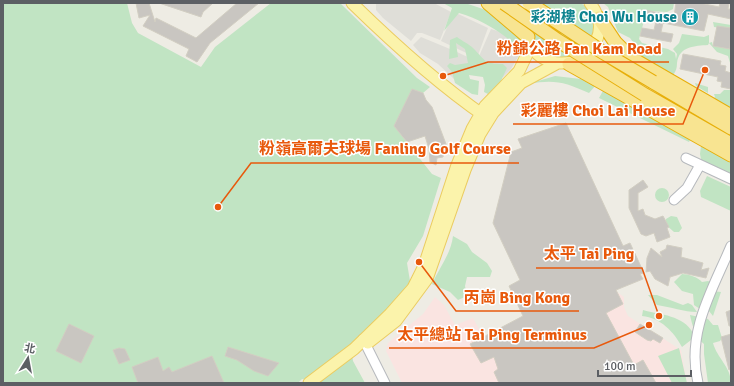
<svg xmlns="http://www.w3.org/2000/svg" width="734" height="386" font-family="Signika,'Noto Sans SC',sans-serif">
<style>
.industrial{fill:#dfded8}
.medical{fill:#fae4e1}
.green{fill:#c1e4c3}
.building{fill:#c9c6c1;stroke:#d2cec2}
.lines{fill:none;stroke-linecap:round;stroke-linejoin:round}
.minor-casing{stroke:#b6b9bd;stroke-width:11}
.major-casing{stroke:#ebcc60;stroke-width:13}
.highway-casing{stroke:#e7af0a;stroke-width:15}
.minor{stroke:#fff;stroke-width:9}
.major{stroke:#fbf3ab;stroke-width:11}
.highway{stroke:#f8e491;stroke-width:13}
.highway-bridge-casing{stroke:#e7af0a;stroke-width:15;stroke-linecap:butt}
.highway-bridge{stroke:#f8e491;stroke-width:13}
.labels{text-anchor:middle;stroke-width:3;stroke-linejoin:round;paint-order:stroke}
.culture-label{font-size:15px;font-weight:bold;fill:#0d838f;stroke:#fff;text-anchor:end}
.leader{fill:none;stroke:#e8590c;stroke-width:1.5}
.callout-dot{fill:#e8590c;stroke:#fff;stroke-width:1.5}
.callout-label{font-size:16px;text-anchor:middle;font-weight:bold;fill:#e8590c;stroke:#fff;stroke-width:3;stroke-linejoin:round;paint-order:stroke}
</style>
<rect width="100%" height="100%" fill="#eeece4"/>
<path class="industrial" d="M376,3H434L451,12L440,40L422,33H417L411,41L383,18L376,10Z
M454,12L488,28L477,58L441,41Z
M491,29L513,36L520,43L522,50L511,69L503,77L476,63Z
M421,37L450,49L454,57L457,52L474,60L458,72L454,79L438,64L420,53L413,45Z"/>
<path class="medical" d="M602,281L624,297V307L628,316L681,350L687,383H402L386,351L388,343L423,314L435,297L444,305L455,325L473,318L484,338Z"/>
<path class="green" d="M3,3H127L132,23L138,33L201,67L215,47L271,3H340L417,78L430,87L423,93L412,89L394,126L432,174L441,178L423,236L407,263L411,287L351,348L353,361L365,383H311L313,381L302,379L298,383H3Z
M465,3L489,11L524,40L513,43C499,30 477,18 459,13L444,31L452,8L443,3Z
M545,3C553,3 575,0 582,4C597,11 597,36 588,47C577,61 558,62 544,54C541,52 538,47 536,44C529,29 532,14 545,3Z
M603,3H674L673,9L667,12L649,11L644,21L639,39L642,43L668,49L675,53L676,59L677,54L673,49L679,43L682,34L704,37L709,35V43L712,42L713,46L729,49L731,41V66L728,56L717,52L709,43L708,45C695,46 679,46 677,63C677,68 676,71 673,75L668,74L642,58L639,50L630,38L618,32L608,7Z
M713,22L731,25V29L714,27Z
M457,37C462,41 469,44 473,48C486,61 484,64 503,64L507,68L500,83L488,94L484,92L485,85L483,77L469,75L470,79L479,81L478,95L472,94L455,83L452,72L447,66L450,63L455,65L468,63L465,49L456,43L458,57L449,59L450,40Z
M555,76L581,79L596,85L589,93C565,82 554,79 528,84Z
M695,83L708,87V93L696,86Z
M604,89L690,140L689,142L599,98Z
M724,90H731V113L713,100L715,97L714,94H720Z
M701,146L731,159V177L702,164L700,154Z
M707,176L731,187V211L701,197L700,191Z
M655 195a7 7 0 1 1 14 0a7 7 0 1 1-14 0Z
M671,216L677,217L682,228L679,232H674L665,224L666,219Z
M453,236L467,244L472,252L487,263L492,271L490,277H467L465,286L467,296L458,300L450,292L432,284C439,268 451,254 453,236Z
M682,274C688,274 698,277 702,282L708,281L712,283V291L721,292L713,316L709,311H703L694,305L693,294L682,291L674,282Z
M648,295H657L683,305L688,303L692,305L697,312C684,312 671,307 657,305Z
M643,310C661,315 683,315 693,333L691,340L682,347C674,332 661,318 642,316Z
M690,315L708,319L713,325H718L722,338L720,341L713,343C717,358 731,367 731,383H708L704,354V344C696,338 692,325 690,315Z
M679,348L687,383H672L658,356Z"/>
<path class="building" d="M136,3H149L155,22L156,18L196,38L237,3H259L210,43L197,62L186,56L189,49L143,26L150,15L139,18Z
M159,3H213L203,12L201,17Z
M676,3H700L719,7L720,3H729L728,9H731V19L708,14L704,31L663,23L661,32L673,34L671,42L640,36L642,28L654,30L656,21L644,18L645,10L674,16Z
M717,26L731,28L730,49L713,46Z
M683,54L721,61L720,65L726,66L725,71L731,73V89L721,87L722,82L717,81L718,77L680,69Z
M412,89L423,93L426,100L432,107L446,144L443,157L437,158L436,165L430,162L429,149L425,136L407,142L394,126Z
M566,123L623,246L630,243L644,273L640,274L643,279L616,290L623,304L606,313L634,365L643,360L656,383H499L494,372L498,369L494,357L481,363L470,344L523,316L509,286L520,280L493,223L511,152L522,148L518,139Z
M643,180L648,187L638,193V211L643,209L645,215L655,219L663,216L669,227L667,228L670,237L657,242L654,233L646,236L641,234L629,208V190Z
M667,245L682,248L681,257L703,263L701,270L709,268L706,278L683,273L670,277L668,286L655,279L650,271L646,272L647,258L651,248L662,257L660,252L666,249Z
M731,310V326H729L726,312Z
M69,324L94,336L81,363L56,351Z
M640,324L663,338L660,343L653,339L651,341L647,340L635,332Z
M731,334V369L729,370L721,337Z
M228,347L279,363L268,376L254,371L237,360L225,356Z
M119,348L125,349L130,360L119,364L113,350Z
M212,356L224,383H138L132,367L158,357L163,371L169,367L172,372Z"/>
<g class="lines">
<defs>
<path id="minor" d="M686,158L731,179
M674,200L687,188L700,165
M363,339L385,383
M698,383C686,332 712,291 731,246"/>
<path id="major" d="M352,3C394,44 438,84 486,117
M590,3C599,15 603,27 596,41
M529,42C538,62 559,67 578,60
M368,343L396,321L427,279L465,170L480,134L493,113L521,83L556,64
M309,383L354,349L390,314L413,288L424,266L457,165L472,129L485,106L519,71L531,46"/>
<path id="highway" d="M488,3L528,37
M599,18L615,42L631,58L731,116
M569,64L731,155
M653,82L731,128
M645,95L731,144"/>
</defs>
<use href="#minor" class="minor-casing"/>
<use href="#major" class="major-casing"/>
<use href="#highway" class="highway-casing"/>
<use href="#minor" class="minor"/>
<use href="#major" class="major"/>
<use href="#highway" class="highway"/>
<defs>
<path id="highway-bridge" d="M504,3L557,40L645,95
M529,3L604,53L653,82"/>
</defs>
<use href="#highway-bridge" class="highway-bridge-casing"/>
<use href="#highway-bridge" class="highway-bridge"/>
</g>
<defs>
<symbol id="building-disc" viewBox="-11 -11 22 22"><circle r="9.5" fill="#0f9aa8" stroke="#fff"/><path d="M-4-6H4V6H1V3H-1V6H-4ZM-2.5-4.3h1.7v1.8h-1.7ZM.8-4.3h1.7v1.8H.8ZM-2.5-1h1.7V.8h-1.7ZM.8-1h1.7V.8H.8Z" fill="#fff"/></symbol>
</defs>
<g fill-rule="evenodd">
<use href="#building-disc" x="680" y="7" width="20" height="20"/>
</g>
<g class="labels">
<g class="culture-label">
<text x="677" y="22">彩湖樓 Choi Wu House</text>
</g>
</g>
<path class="leader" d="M443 76L488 62H669M705 70L683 124H513M218 207L251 163H519M659 316L642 268H536M419 262L456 311H579M649 325L594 348H389"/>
<g class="callout-dot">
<circle cx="443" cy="76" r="4"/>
<circle cx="705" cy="70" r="4"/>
<circle cx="218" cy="207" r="4"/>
<circle cx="659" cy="316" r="4"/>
<circle cx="419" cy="262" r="4"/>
<circle cx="649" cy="325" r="4"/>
</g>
<g class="callout-label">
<text x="579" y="54">粉錦公路 Fan Kam Road</text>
<text x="598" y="116">彩麗樓 Choi Lai House</text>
<text x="385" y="154">粉嶺高爾夫球場 Fanling Golf Course</text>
<text x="589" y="259">太平 Tai Ping</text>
<text x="517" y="303">丙崗 Bing Kong</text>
<text x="492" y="340">太平總站 Tai Ping Terminus</text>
</g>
<rect width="734" height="386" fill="none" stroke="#5c5f64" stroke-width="8"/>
<g transform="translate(28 358) rotate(11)" stroke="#ffffff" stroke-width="3" paint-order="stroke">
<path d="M0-3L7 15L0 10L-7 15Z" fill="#5c5f64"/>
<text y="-6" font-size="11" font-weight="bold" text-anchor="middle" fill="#5c5f64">北</text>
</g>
<path d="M598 370v6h93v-6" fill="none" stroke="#5c5f64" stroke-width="2"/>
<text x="604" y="370" font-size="12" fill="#5c5f64" stroke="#ffffff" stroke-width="3" paint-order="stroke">100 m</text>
</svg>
